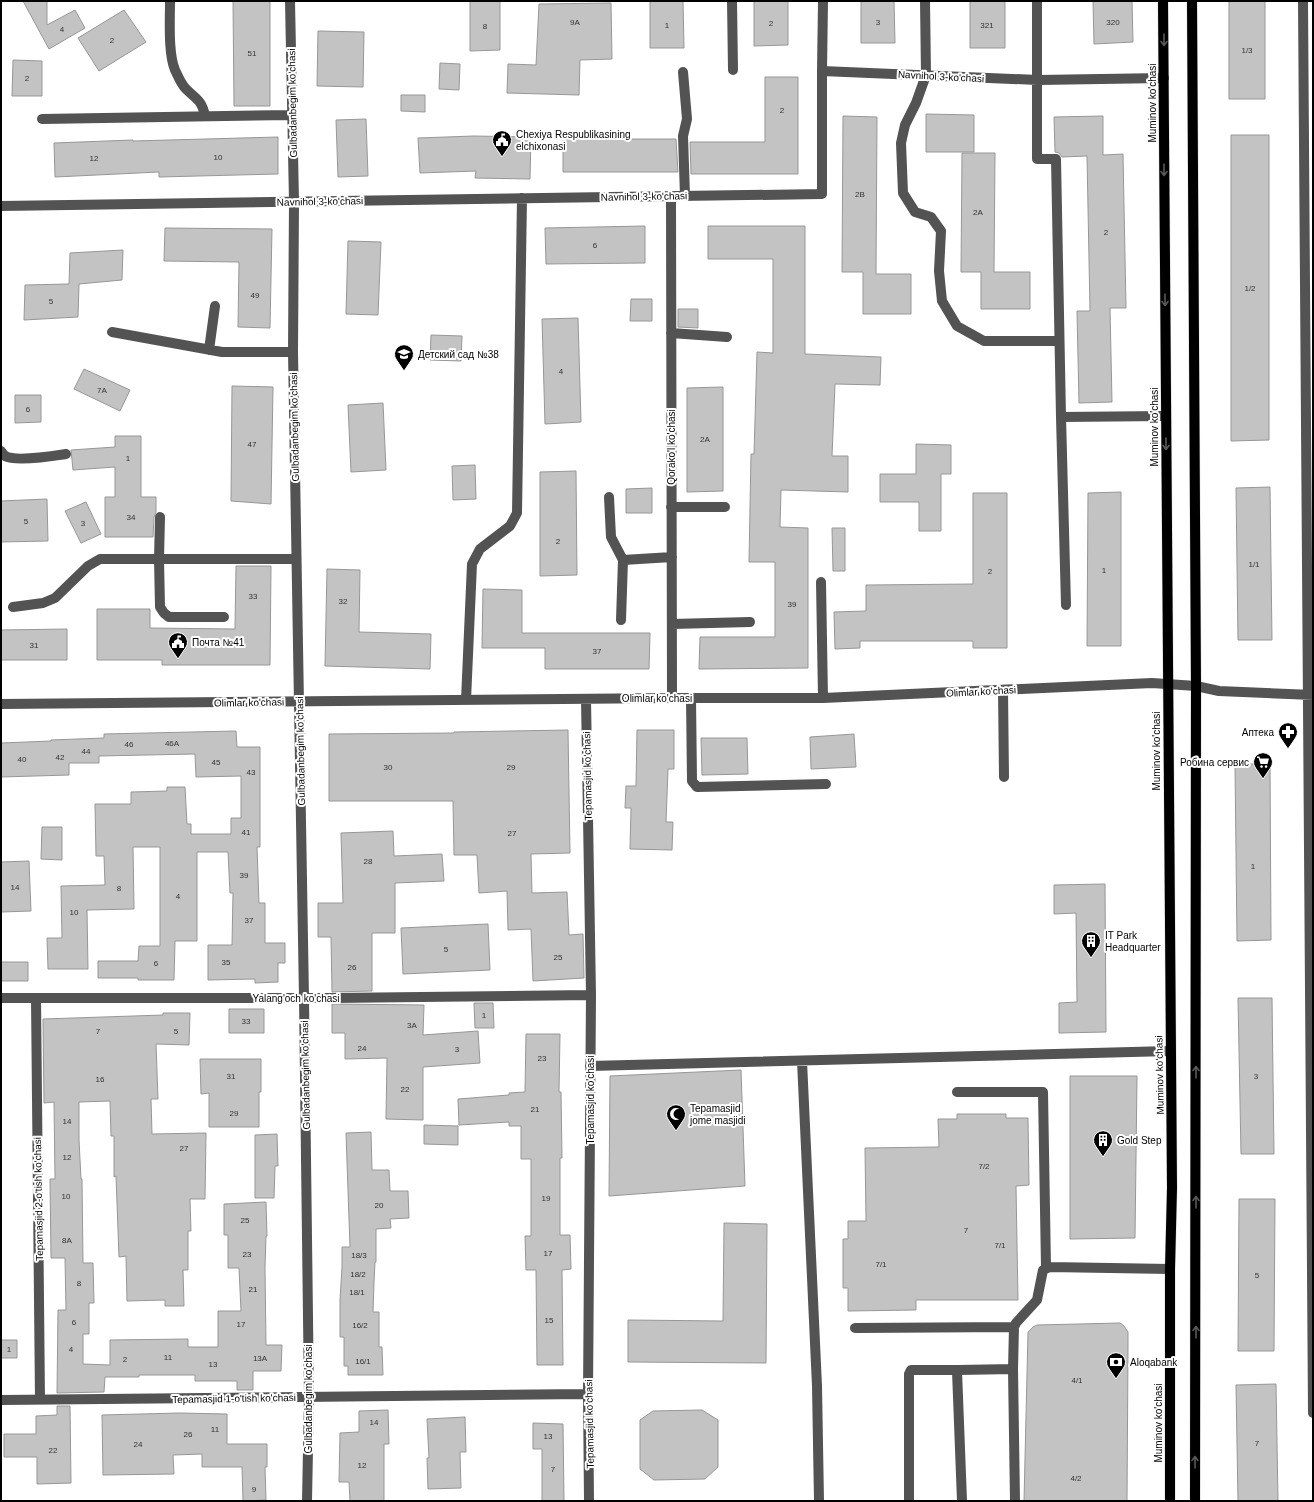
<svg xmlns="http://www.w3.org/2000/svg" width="1314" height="1502" font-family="Arial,sans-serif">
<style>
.building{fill:#c3c3c3;stroke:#979797}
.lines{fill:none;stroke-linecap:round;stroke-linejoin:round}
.major-casing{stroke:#dbdbdb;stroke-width:11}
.minor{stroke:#535353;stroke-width:10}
.major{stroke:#000;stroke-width:10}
.oneway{stroke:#595959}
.labels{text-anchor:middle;stroke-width:4;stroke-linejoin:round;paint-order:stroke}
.number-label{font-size:8px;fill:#313131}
.street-label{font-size:10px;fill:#000;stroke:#fff}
.poi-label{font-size:10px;fill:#000;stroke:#fff;text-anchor:start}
</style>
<rect width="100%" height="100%" fill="#fff"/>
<path class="building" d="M23,1H47V25L75,10L85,28L49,49Z
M233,1H270V106H234Z
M470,1H500V50L470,51Z
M650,1H683L684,48H650Z
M754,1H788V45L754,46Z
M861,1H894L895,43H861Z
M970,1H1005V48H970Z
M1093,1H1132L1133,42L1094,44Z
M1229,1H1265V99H1229Z
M611,3L612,59L580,60L579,95L507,93L508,64L536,65L539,4Z
M124,10L146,42L99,71L78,38Z
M318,31L364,32L363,87L317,86Z
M13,60L42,61V96H12Z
M440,63L460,64L459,90L439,89Z
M765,77H798V174H691L690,142H765Z
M401,95H425V112L401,111Z
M926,114L974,115V152H926Z
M843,116L877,117L876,274H911V314H863V272H842Z
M1103,116V155L1123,154L1126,308H1110L1112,402L1079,403L1077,311H1090L1087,156L1062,157L1059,153L1055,152L1054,117Z
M366,119L368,176L338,177L336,120Z
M1231,135H1269V440L1231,441Z
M474,136L531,137L530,179L475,178L476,171L420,173L418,138Z
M278,137V174L159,177V172L55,177L54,143L133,140V141Z
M563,139H676L678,172H563Z
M962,153H995L994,272H1030V309H981V272H961Z
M645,226V263L546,264L545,228Z
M708,226H805V354L881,357L880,385L835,384L832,456H848V492L781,490L780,527L808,528V668L699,669L700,637H775V562H749L751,454H754L757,352L773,353V259H708Z
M165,228L272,229L270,328L238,327L239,262L164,261Z
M348,241L381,242L378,315L346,314Z
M123,250L122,280L79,284L78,317L24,320L25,285L69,284L70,253Z
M631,299H652V321H630Z
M678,309H698V328L678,327Z
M578,318L581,422L545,424L542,319Z
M431,335L462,336L461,361L430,360Z
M84,369L130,390L120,411L74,389Z
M232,386L273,387L271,504L231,501Z
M723,387V491L687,492V388Z
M15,395H41V422L15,423Z
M383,403L386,470L351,472L348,405Z
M115,436H141V497H156V512L154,517L153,537H105V497H115V467L73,470L71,450L115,447Z
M916,444L951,445V474H941V531H919V502H880V474H916Z
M475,465L476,499L453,500L452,466Z
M576,471L577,575L540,576V472Z
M1270,487L1272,640H1238L1236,488Z
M652,488V513H626V489Z
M1121,492V646H1087L1088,493Z
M973,493H1007V648H973V641H860V648L835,649L834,612L866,611V585L973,584Z
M47,499L48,541L1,542V501Z
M86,502L101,534L81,543L65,511Z
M832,528H845V571H833Z
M236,566H271L270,665H162V660H97V609H150V628L235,629Z
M327,569L360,570L359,632L431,634L430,669L325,666Z
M483,589L522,590V633H650L649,669H545V648H482Z
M67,629V660H1V630Z
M568,730L570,853L531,854L532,893L567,892L569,935L583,934L584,978L533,981L531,929L508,930L507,891L479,893L477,855H454L453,801H329V734L454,733V732Z
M637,730H674V769H668L666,822H673L672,850L630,849L631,808H625L626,786H636Z
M236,731L237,747H260V847H257L259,903H265V943H285V963H278V982L255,983V979L208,980V945H232L233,893H230L228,852H197V941H175L174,980H138V978H98V961H138L139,946H160V847H133L134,909L87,910L88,969H48L47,938H62L61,886L105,885L104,856H96L95,804H131V792L167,791V787H185L187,824H191V834H231V818H241V776L196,777L195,754L99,756V763H69V775L1,777V743L51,741V740L104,738V734Z
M854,734L856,767L811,769L810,737Z
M701,738H747L748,774L702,775Z
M1235,764H1270L1271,940L1237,941Z
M42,827H62V860L41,859Z
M393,831L394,856L442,854L444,881L395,883V933H372V991L332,992L331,937H318V903H343L341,833Z
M29,861L31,911L1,912V862Z
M1105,884L1106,1032L1059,1033V1003L1077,1002L1076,913L1054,914V885Z
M488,924L490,970L403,974L401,928Z
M1,962H28V981H1Z
M1238,998H1272L1274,1154H1241Z
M474,1003H493L494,1028H475Z
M332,1004L424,1005L423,1035L478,1031L480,1063L423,1067V1120L386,1119L387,1058L345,1059V1033H332Z
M229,1009H264V1033H229Z
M163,1013H190L189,1045L156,1044L158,1099H151L152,1134L206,1133L205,1199H190L191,1231H188V1270H183L184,1306H165V1300L127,1301L126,1256L119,1257L116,1176L114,1177V1136H111L110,1101L79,1102V1140L81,1179H82L83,1263H93L94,1303H89V1334H83V1364L110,1365V1340L188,1339V1347H218V1311H241L239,1268H228V1235H224V1204L266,1202L267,1236H266L265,1267L266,1345H282L281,1371H253V1390H237V1381H195V1375H139V1377H105L104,1392L57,1393L58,1310H66L65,1258H51L50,1179H55L54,1102L44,1103L43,1019L163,1015Z
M526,1034H560L559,1092H561L562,1158H560V1235H570L571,1269L562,1270L563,1365H537L536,1270H526L525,1236H531V1159H521V1126H509V1122L459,1125L458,1099L509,1095V1093L525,1092Z
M200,1059H261V1092H259V1127H209V1093L201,1094Z
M741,1070L745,1186L609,1196L610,1076Z
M1070,1076H1137L1135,1238L1070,1239Z
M957,1114H1006V1118H1028L1029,1185L1016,1186L1018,1300H916V1310L848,1311V1288H843V1239H848V1221H866L865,1148L939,1147L938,1119H957Z
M424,1125L458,1126V1145L424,1144Z
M371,1132L372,1170H389L390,1191H408L409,1218L390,1219L391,1228L376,1229V1262H375L374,1282L373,1312H379V1347H382L383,1375H348V1366H344V1337H340V1300L342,1267V1247H350L346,1133Z
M277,1134L278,1166H275L274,1198H255V1135Z
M1239,1199H1275L1274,1351H1238Z
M724,1223L767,1224L766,1363L628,1362V1320L723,1321Z
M1120,1323L1124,1326L1128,1332V1348L1127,1501H1024L1028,1332L1033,1327L1037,1325Z
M1,1340H17V1358H1Z
M1276,1384L1278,1501H1238L1236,1385Z
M57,1406H70L71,1483L37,1484V1457H4V1434H36V1416L57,1415Z
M388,1410L389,1444H384V1501H350L349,1482H339L340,1433L359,1432V1411Z
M702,1410L718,1420V1467L705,1479L654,1480L640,1469V1420L653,1411Z
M180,1413L227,1414V1444H267V1467H265L266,1500L243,1501L242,1467H202V1454L173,1455L174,1474L103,1475L102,1415Z
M465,1417L466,1452H460L461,1488L428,1489L427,1458H429L427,1419Z
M533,1423L563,1424L564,1501H542V1449H533Z"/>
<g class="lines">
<defs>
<path id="major" d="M1163,1L1172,1188L1170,1269V1501
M1192,1L1196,686L1195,1501"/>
</defs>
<use href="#major" class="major-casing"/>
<path class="minor" d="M170,1C170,20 168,53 175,70C178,76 181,84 186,89C196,99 202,100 205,116
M290,1L294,202L293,352L304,998L309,1397L307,1501
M732,1L733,70
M925,1L926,75L916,103L905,125L901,143L903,193L915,212L931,217L941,231L939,271L942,301L957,326L984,341H1059
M1037,1V159H1056L1061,417L1166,416
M1303,1L1313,1413
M822,71L823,1
M683,72L687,119L683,136L685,196
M42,119L292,115
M671,196L672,698
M1,206L822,194V71L1038,80L1164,78
M112,332L222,352H293
M671,333L727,337
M209,350L215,306
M1061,417L1066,605
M1,451C2,453 4,455 5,456C16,462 53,456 66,454
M609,497L611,537L623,560
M671,507H725
M160,517L159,559L160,607L164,613L169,617H224
M821,582L823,698
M13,607L43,603L55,598L88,566L100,559H296
M621,620L623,560L672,557
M672,624L750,622
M1003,690L1004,777
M691,698L692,781L697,787L826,784
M586,699L591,995L588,1394L589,1501
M466,700L472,564L480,549L510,526L517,513L522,198
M1,704L672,698H823L1152,683L1196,686L1219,691L1313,695
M1,998H333L591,995
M36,998L40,1400
M802,1061L817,1386L819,1501
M590,1066L1170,1051
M957,1092H1043L1046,1268
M855,1328L1014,1327
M1,1400L588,1394
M909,1501V1374L911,1370H958
M962,1501L957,1371L958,1370L1013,1369
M1015,1501L1013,1369L1014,1327L1016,1323L1037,1300L1043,1270L1050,1267L1170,1269"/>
<use href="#major" class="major"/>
</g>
<defs><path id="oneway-shaft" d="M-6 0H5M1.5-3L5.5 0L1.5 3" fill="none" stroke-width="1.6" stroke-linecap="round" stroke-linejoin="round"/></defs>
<g class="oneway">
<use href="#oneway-shaft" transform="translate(1164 40) rotate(90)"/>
<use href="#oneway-shaft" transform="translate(1164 170) rotate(90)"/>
<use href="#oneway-shaft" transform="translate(1165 300) rotate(90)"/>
<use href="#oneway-shaft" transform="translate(1166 444) rotate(90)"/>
<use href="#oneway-shaft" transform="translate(1196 1072) rotate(-90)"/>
<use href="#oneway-shaft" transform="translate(1196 1202) rotate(-90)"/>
<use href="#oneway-shaft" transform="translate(1196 1332) rotate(-90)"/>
<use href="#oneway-shaft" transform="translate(1195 1462) rotate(-90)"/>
</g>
<defs>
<symbol id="civic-pin" viewBox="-11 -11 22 30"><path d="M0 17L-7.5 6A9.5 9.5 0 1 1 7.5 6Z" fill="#000" stroke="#fff"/><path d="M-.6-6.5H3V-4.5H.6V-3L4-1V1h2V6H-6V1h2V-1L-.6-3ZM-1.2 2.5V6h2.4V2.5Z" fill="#fff"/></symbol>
<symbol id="school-pin" viewBox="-11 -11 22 30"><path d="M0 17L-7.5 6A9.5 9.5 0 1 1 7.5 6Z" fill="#000" stroke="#fff"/><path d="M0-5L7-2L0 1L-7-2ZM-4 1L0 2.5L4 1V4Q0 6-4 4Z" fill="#fff"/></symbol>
<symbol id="pharmacy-pin" viewBox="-11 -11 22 30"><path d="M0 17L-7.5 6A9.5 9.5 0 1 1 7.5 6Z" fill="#000" stroke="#fff"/><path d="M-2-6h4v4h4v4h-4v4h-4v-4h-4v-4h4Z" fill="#fff"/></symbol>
<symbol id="supermarket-pin" viewBox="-11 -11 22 30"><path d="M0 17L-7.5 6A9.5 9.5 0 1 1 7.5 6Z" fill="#000" stroke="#fff"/><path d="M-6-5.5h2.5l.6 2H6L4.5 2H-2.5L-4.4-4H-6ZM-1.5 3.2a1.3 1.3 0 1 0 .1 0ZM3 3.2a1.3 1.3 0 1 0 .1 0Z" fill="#fff"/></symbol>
<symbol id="building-pin" viewBox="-11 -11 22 30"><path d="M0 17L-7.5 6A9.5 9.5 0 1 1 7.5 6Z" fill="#000" stroke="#fff"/><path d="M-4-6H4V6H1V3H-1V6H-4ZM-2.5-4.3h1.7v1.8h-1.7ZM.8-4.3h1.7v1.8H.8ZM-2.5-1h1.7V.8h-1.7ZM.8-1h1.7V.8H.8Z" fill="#fff"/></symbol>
<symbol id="mosque-pin" viewBox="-11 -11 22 30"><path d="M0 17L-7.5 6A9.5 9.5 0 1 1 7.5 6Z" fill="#000" stroke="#fff"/><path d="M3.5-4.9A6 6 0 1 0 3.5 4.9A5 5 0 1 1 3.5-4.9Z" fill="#fff"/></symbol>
<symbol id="bank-pin" viewBox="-11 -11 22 30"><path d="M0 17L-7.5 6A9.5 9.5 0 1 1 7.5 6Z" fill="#000" stroke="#fff"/><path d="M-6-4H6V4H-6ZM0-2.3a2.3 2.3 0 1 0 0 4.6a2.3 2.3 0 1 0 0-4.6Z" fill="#fff"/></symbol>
</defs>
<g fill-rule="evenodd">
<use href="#civic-pin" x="491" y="129" width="22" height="30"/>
<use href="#school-pin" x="393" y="343" width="22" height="30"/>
<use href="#civic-pin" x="167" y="631" width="22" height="30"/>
<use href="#pharmacy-pin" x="1277" y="721" width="22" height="30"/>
<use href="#supermarket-pin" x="1252" y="751" width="22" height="30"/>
<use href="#building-pin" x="1080" y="930" width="22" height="30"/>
<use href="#mosque-pin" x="665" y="1103" width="22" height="30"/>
<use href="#building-pin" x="1092" y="1129" width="22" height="30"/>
<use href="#bank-pin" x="1105" y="1351" width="22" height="30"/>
</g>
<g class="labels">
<g class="number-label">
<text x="575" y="25">9A</text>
<text x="878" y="25">3</text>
<text x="1113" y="25">320</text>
<text x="771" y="26">2</text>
<text x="667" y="28">1</text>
<text x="987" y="28">321</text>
<text x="485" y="29">8</text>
<text x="62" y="32">4</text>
<text x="112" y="43">2</text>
<text x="1247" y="53">1/3</text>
<text x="252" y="56">51</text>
<text x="27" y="81">2</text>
<text x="782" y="113">2</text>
<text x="218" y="160">10</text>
<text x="94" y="161">12</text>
<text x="860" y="197">2B</text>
<text x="978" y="215">2A</text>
<text x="1106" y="235">2</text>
<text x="595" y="248">6</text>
<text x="1250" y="291">1/2</text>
<text x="255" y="298">49</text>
<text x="51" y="304">5</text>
<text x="561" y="374">4</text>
<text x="102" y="393">7A</text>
<text x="28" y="412">6</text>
<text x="705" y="442">2A</text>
<text x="252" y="447">47</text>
<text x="128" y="461">1</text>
<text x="131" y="520">34</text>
<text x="26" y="524">5</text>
<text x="83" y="526">3</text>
<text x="558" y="544">2</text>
<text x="1254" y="567">1/1</text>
<text x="1104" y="573">1</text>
<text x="990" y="574">2</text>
<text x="253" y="599">33</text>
<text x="343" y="604">32</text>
<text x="792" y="607">39</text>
<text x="34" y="648">31</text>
<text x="597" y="654">37</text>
<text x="172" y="746">46A</text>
<text x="129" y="747">46</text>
<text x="86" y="754">44</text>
<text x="60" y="760">42</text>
<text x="22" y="762">40</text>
<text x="216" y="765">45</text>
<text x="388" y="770">30</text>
<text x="511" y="770">29</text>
<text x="251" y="775">43</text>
<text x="246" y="835">41</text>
<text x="512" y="836">27</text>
<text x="368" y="864">28</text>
<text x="1253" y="869">1</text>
<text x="244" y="878">39</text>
<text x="15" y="890">14</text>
<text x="119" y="891">8</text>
<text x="178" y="899">4</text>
<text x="74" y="915">10</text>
<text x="249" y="923">37</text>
<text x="446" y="952">5</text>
<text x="558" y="960">25</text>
<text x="226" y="965">35</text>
<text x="156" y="966">6</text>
<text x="352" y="970">26</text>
<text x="484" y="1018">1</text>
<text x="246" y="1024">33</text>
<text x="412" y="1028">3A</text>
<text x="98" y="1034">7</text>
<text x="176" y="1034">5</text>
<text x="362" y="1051">24</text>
<text x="457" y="1052">3</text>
<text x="542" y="1061">23</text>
<text x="231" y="1079">31</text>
<text x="1256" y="1079">3</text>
<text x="100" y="1082">16</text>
<text x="405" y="1092">22</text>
<text x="535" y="1112">21</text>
<text x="234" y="1116">29</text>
<text x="67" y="1124">14</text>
<text x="184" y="1151">27</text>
<text x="67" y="1160">12</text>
<text x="984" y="1169">7/2</text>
<text x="66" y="1199">10</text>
<text x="546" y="1201">19</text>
<text x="379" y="1208">20</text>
<text x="245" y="1223">25</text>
<text x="966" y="1233">7</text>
<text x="67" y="1243">8A</text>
<text x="1000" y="1248">7/1</text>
<text x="548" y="1256">17</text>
<text x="247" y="1257">23</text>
<text x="359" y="1258">18/3</text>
<text x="881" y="1267">7/1</text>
<text x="358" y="1277">18/2</text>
<text x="1257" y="1278">5</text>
<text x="79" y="1286">8</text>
<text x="253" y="1292">21</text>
<text x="357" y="1295">18/1</text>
<text x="549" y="1323">15</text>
<text x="74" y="1325">6</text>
<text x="241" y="1327">17</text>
<text x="360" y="1328">16/2</text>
<text x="9" y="1352">1</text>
<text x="71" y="1352">4</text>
<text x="168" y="1360">11</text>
<text x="260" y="1361">13A</text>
<text x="125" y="1362">2</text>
<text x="363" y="1364">16/1</text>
<text x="213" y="1367">13</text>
<text x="1077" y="1383">4/1</text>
<text x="374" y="1425">14</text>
<text x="215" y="1432">11</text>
<text x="188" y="1437">26</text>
<text x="548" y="1439">13</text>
<text x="1257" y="1446">7</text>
<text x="138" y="1447">24</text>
<text x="53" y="1453">22</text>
<text x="362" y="1468">12</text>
<text x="553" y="1472">7</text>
<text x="1076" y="1481">4/2</text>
<text x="254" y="1492">9</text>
</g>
<g class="street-label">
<text transform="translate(941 76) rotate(3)" y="4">Navnihol 3-ko'chasi</text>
<text transform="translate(292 103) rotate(-91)" y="4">Gulbadanbegim ko'chasi</text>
<text transform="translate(1152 103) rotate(-90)" y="4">Muminov ko'chasi</text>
<text transform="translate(644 196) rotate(-1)" y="4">Navnihol 3-ko'chasi</text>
<text transform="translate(320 201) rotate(-1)" y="4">Navnihol 3-ko'chasi</text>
<text transform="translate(294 427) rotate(-91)" y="4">Gulbadanbegim ko'chasi</text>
<text transform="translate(1154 427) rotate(-90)" y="4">Muminov ko'chasi</text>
<text transform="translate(671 447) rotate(-90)" y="4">Qorako'l ko'chasi</text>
<text transform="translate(981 691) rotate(-3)" y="4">Olimlar ko'chasi</text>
<text x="657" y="702">Olimlar ko'chasi</text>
<text transform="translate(249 702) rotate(-1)" y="4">Olimlar ko'chasi</text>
<text transform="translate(300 751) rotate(-91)" y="4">Gulbadanbegim ko'chasi</text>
<text transform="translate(1156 751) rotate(-90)" y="4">Muminov ko'chasi</text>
<text transform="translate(587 776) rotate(-91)" y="4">Tepamasjid ko'chasi</text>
<text x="296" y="1002">Yalang'och ko'chasi</text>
<text transform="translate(305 1075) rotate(-91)" y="4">Gulbadanbegim ko'chasi</text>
<text transform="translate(1159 1075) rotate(-91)" y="4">Muminov ko'chasi</text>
<text transform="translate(590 1100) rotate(-90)" y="4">Tepamasjid ko'chasi</text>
<text transform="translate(38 1199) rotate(-91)" y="4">Tepamasjid 2-o'tish ko'chasi</text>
<text transform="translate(234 1398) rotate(-1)" y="4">Tepamasjid 1-o'tish ko'chasi</text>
<text transform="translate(308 1399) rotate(-90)" y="4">Gulbadanbegim ko'chasi</text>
<text transform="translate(1158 1423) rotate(-90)" y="4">Muminov ko'chasi</text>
<text transform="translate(589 1424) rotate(-91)" y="4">Tepamasjid ko'chasi</text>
</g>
<g class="poi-label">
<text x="516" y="138">Chexiya Respublikasining<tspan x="516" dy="12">elchixonasi</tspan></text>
<text x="418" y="358">Детский сад №38</text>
<text x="192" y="646">Почта №41</text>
<text x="1274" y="736" text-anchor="end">Аптека</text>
<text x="1249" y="766" text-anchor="end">Робина сервис</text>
<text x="1105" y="939">IT Park<tspan x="1105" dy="12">Headquarter</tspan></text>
<text x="690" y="1112">Tepamasjid<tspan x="690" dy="12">jome masjidi</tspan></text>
<text x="1117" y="1144">Gold Step</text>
<text x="1130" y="1366">Aloqabank</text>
</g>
</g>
<rect width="1314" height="1502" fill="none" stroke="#000000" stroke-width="4"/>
</svg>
